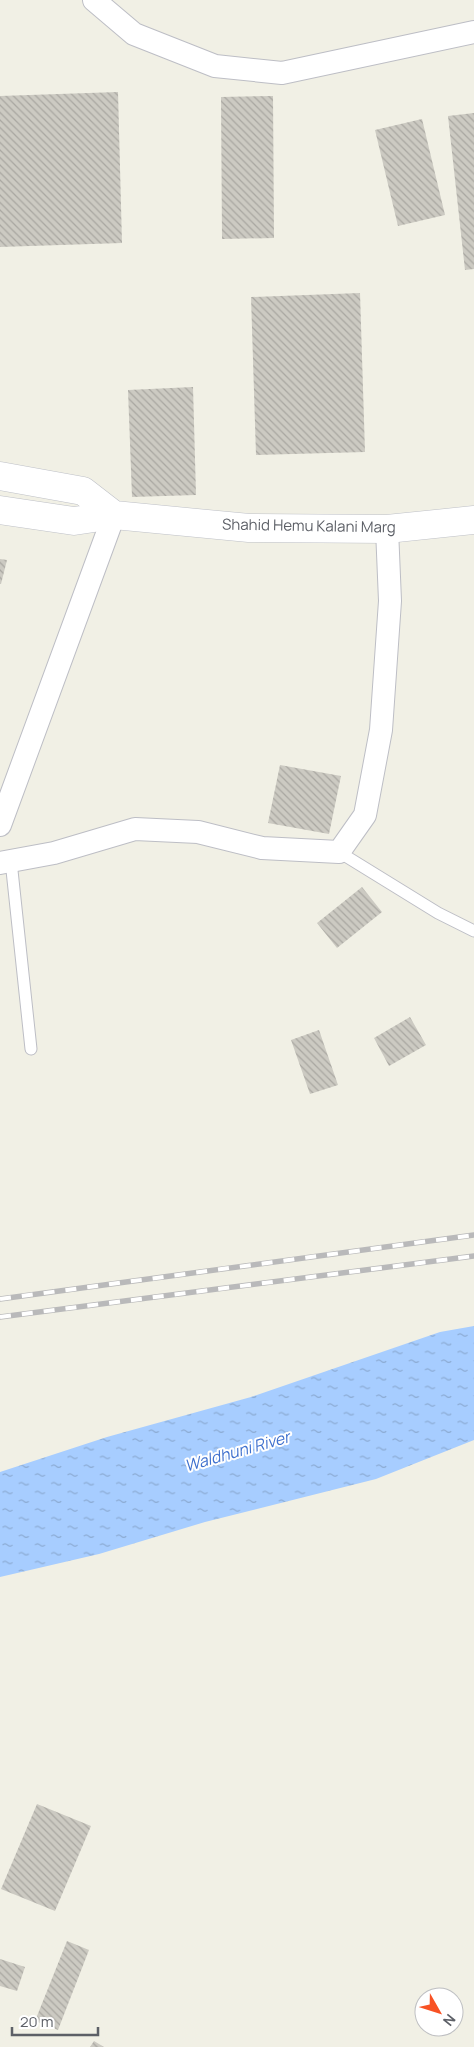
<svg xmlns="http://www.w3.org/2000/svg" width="474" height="2047" font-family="Manrope,sans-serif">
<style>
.water{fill:url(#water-ripples)}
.building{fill:url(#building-back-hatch)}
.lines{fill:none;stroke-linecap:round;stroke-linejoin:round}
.service-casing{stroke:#bdbec5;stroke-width:13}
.minor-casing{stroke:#bdbec5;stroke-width:24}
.secondary-casing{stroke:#bec0c7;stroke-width:29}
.service{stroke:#fff;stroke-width:11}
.minor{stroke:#fff;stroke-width:22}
.secondary{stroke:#fff;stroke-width:28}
.rail-casing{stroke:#b9b9ba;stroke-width:5.5}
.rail{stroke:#fff;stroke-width:4;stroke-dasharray:11;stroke-linecap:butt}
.labels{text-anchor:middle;stroke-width:4;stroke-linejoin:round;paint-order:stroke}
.street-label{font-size:15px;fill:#5d6067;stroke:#fff}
.water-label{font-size:16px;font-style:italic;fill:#3e70ce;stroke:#fff}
</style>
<defs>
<pattern id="water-ripples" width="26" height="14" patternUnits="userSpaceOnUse" patternTransform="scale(1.25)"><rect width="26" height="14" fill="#a7cdff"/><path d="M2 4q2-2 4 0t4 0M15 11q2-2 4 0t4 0" fill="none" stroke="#8baad2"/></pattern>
<pattern id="building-back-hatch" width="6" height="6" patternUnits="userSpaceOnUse" patternTransform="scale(1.25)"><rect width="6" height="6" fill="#cccac2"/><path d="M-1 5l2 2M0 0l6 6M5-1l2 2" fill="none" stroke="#a9a7a1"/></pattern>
</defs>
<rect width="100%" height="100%" fill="#f1f0e5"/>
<path class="water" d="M474,1326V1440L376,1479L205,1522L99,1554L0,1577V1472L107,1437L251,1397L440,1332Z"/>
<path class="building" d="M118,92L122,243L0,247V96Z
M273,96L274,238L222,239L221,97Z
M474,113V269L465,270L448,116Z
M422,119L445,215L398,226L375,130Z
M360,293L365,452L256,455L251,297Z
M193,387L196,495L132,497L128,390Z
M0,559L7,560L1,584H0Z
M280,765L341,776L329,834L268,823Z
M362,887L382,912L337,948L317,923Z
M410,1017L426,1045L389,1066L374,1038Z
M319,1030L338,1085L310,1094L291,1040Z
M37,1804L91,1826L55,1911L1,1889Z
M67,1941L89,1950L58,2030L35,2021Z
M0,1959L25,1967L17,1991L0,1986Z
M94,2041L104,2047H90Z"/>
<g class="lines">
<defs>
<path id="service" d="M339,852L438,913L474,931
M11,861L31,1049"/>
<path id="minor" d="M94,0L134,34L215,66L282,73L474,32
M0,825L114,515
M0,863L54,853L135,829L198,832L262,848L339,852L365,815L381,730L390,601L387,529"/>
<path id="secondary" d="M0,476L83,491L114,515
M0,510L74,521L114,515L249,528L387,529L474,520"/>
</defs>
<use href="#service" class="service-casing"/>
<use href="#minor" class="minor-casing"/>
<use href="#secondary" class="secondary-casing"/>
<use href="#service" class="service"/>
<use href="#minor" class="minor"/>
<use href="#secondary" class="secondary"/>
<defs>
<path id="rail" d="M0,1299L474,1235
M0,1317L474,1256"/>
</defs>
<use href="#rail" class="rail-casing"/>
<use href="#rail" class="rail"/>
</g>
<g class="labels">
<g class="street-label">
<text transform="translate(309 526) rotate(1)" y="5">Shahid Hemu Kalani Marg</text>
</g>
<g class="water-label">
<text transform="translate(237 1451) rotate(-16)" y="6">Waldhuni River</text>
</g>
</g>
<g transform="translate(439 2012) rotate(129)"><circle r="24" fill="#ffffff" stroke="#bebfc2"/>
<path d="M0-4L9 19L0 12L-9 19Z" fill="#f85224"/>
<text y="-8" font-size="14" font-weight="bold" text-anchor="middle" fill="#5d6067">N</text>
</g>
<path d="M12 2027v8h86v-8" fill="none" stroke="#5d6067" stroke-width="2.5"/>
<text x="20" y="2027" font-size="15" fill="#5d6067" stroke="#ffffff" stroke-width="4" paint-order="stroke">20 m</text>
</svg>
